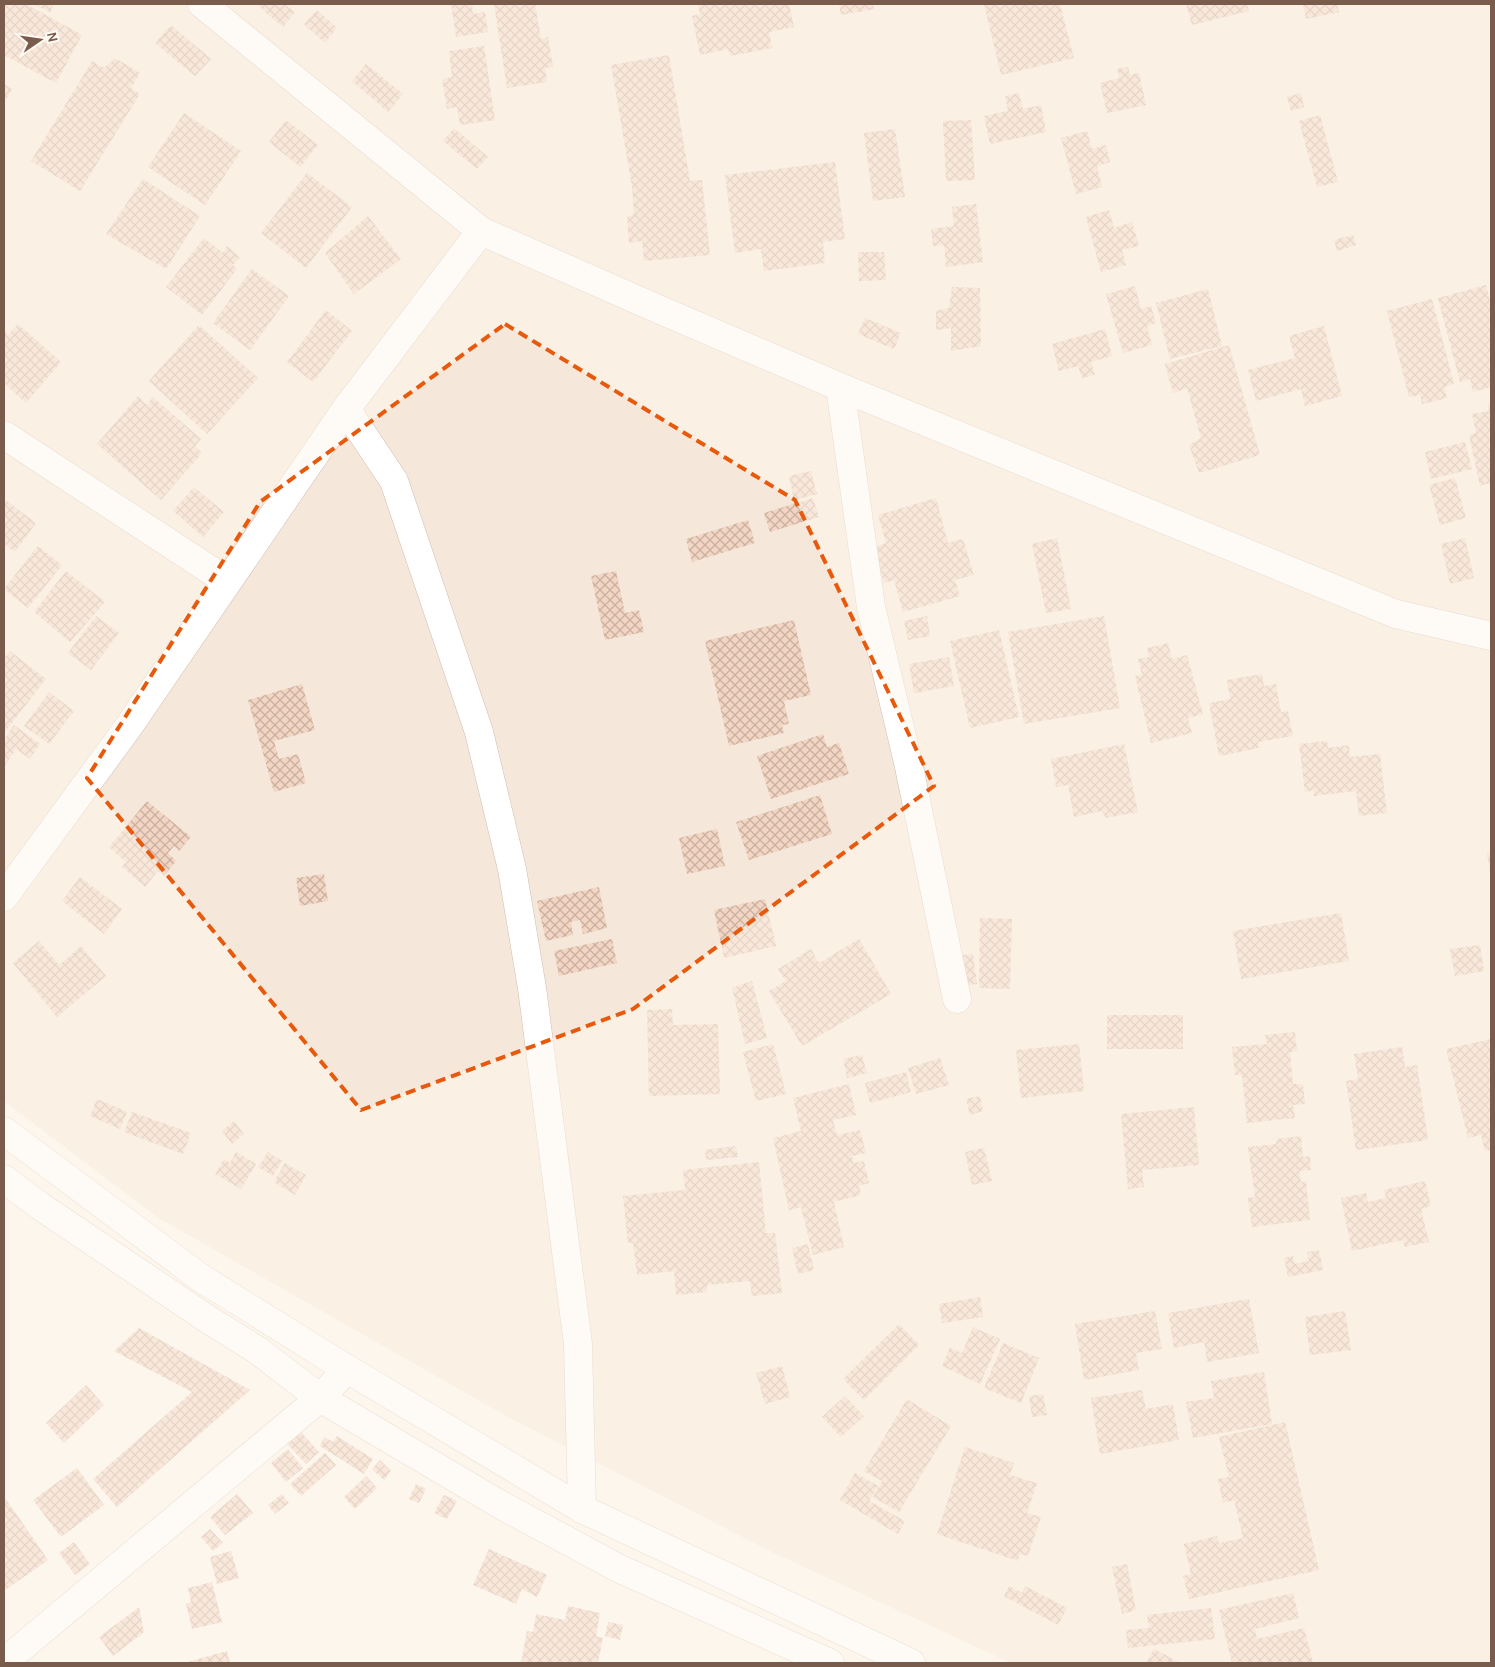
<svg xmlns="http://www.w3.org/2000/svg" width="1495" height="1667" font-family="Karla,sans-serif">
<style>
.residential{fill:#f5e8da}
.building{fill:url(#building-cross-hatch)}
.lines{fill:none;stroke-linecap:round;stroke-linejoin:round}
.minor-casing{stroke:#d1beb0;stroke-width:29}
.tertiary-casing{stroke:#d1beb0;stroke-width:29}
.secondary-casing{stroke:#d6c0b0;stroke-width:29}
.minor{stroke:#fff;stroke-width:28}
.tertiary{stroke:#fff;stroke-width:28}
.secondary{stroke:#fff;stroke-width:28}
.marked{fill:none;stroke:#e8590c;stroke-width:4;stroke-dasharray:10 6;stroke-linejoin:round}
</style>
<defs>
<pattern id="building-cross-hatch" width="8" height="8" patternUnits="userSpaceOnUse" patternTransform="scale(1.25)"><rect width="8" height="8" fill="#f3d5c3"/><path d="M0 0l8 8M0 8l8-8" fill="none" stroke="#cab0a1"/></pattern>
</defs>
<rect width="100%" height="100%" fill="#fdf6ec"/>
<path class="residential" d="M4,4H1491V1663H1011L774,1553L508,1417L159,1218L4,1101Z"/>
<path class="building" d="M4,4H26L82,35L56,83L4,55Z
M33,4H54L50,12Z
M256,4H284L295,12L283,27Z
M451,4H472L473,14L485,12L488,32L456,37Z
M494,4H535L541,39L548,37L553,67L545,68L547,82L507,88Z
M698,4H789L794,27L769,32L772,48L730,56L728,49L700,55L692,16L700,14Z
M839,4H873L874,9L841,15Z
M984,4H1060L1074,58L1001,75Z
M1186,4H1247L1249,11L1192,25Z
M1303,4H1337L1339,12L1306,19Z
M317,10L337,28L325,43L304,24Z
M171,25L211,59L195,76L155,43Z
M484,46L495,120L460,125L457,107L447,109L442,79L452,77L449,51Z
M669,55L690,181L702,180L710,255L644,261L642,241L629,243L627,217L634,214L632,187L611,65Z
M115,58L140,73L131,88L140,94L80,191L31,161L92,61L104,68Z
M366,64L403,94L388,112L352,81Z
M1128,67L1130,75L1139,73L1146,105L1107,113L1100,83L1119,78L1117,69Z
M4,84L12,89L4,103Z
M1019,93L1023,109L1041,105L1046,132L990,144L984,116L1008,111L1005,96Z
M1301,93L1304,107L1291,111L1287,97Z
M184,113L241,151L205,205L148,167Z
M1320,115L1338,182L1317,187L1299,121Z
M286,120L318,145L300,167L269,142Z
M971,120L975,180L946,181L943,121Z
M454,128L488,157L477,169L443,141Z
M895,129L905,197L873,201L864,133Z
M1087,131L1092,149L1106,145L1110,162L1097,166L1102,187L1076,194L1061,138Z
M835,162L845,239L823,242L825,263L764,271L761,249L735,253L725,175Z
M307,173L352,207L306,268L261,233Z
M143,179L200,216L166,269L106,234Z
M976,204L983,262L946,267L944,245L933,246L931,229L954,226L952,207Z
M1109,210L1114,228L1132,222L1139,246L1122,250L1126,265L1101,272L1086,217Z
M368,216L401,259L354,294L325,253Z
M1353,235L1356,245L1337,251L1334,240Z
M204,238L223,253L227,246L240,257L233,265L237,269L202,315L166,287Z
M858,252H884L886,280L859,281Z
M252,269L289,296L250,350L213,323Z
M1486,285L1491,305V387L1473,392L1470,379L1460,382L1438,298Z
M1135,286L1141,309L1151,306L1156,323L1147,326L1152,345L1123,353L1106,294Z
M952,287L980,288L981,346L951,351V328L936,330V311L949,308Z
M1208,289L1222,346L1170,359L1156,303Z
M1432,299L1454,384L1444,387L1447,398L1422,404L1420,395L1409,397L1387,311Z
M326,310L352,331L313,382L287,362Z
M865,318L901,333L894,349L858,334Z
M18,324L61,362L26,403L4,383V331L8,335Z
M199,325L258,378L207,434L149,381Z
M1324,326L1342,396L1305,406L1301,389L1256,401L1248,370L1295,358L1289,336Z
M1105,329L1112,356L1091,362L1095,375L1082,378L1078,366L1059,371L1052,344Z
M1229,345L1260,455L1199,473L1189,445L1201,438L1187,388L1173,393L1165,364Z
M138,396L147,405L153,397L201,439L195,446L202,453L161,500L97,444Z
M1491,403V488H1490L1489,483L1480,486L1469,435L1476,433L1472,414L1489,411L1488,404Z
M1465,442L1472,469L1431,479L1425,452Z
M811,471L817,494L794,500L789,476Z
M1455,478L1466,518L1440,525L1429,485Z
M194,487L224,512L203,537L173,511Z
M813,498L819,517L770,532L764,513Z
M936,498L948,543L963,539L974,575L955,580L960,596L903,612L894,580L884,583L874,547L886,543L878,515Z
M4,499L36,523L15,552L4,544Z
M748,520L755,543L692,562L686,539Z
M1057,538L1071,609L1046,613L1032,544Z
M1465,538L1474,578L1450,584L1441,544Z
M38,546L62,565L28,608L4,589Z
M66,571L105,602L70,642L34,612Z
M616,571L625,613L639,610L644,632L605,640L591,576Z
M96,616L119,633L91,670L68,653Z
M927,616L930,636L908,640L904,621Z
M1104,616L1120,708L1024,724L1008,632Z
M794,620L811,695L784,701L789,724L782,725L784,733L729,746L705,641Z
M999,630L1019,717L970,728L950,641Z
M1168,643L1172,659L1187,655L1203,714L1188,718L1192,733L1151,743L1135,676L1142,675L1138,659L1149,657L1147,648Z
M10,651L46,679L4,733V658Z
M949,657L954,686L914,693L909,664Z
M1262,674L1264,686L1276,684L1281,712L1288,711L1293,736L1258,742L1259,748L1219,756L1209,703L1230,699L1227,680Z
M302,684L315,730L274,741L279,759L298,754L306,783L274,792L248,700Z
M49,692L74,711L49,744L24,726Z
M14,725L40,744L30,759L16,749L4,767V740Z
M823,734L827,747L839,743L849,774L771,799L757,756Z
M1327,741L1328,748L1349,745L1350,757L1380,754L1387,813L1359,816L1356,791L1314,796V790L1305,792L1299,744Z
M1124,744L1138,812L1106,818L1102,811L1074,817L1068,785L1056,787L1051,759Z
M820,795L832,834L749,860L736,822Z
M147,801L191,837L179,851L174,846L168,853L176,861L164,876L158,871L145,887L122,867L126,862L109,847Z
M717,829L725,866L687,874L679,838Z
M1491,852V871H1490L1487,853Z
M324,874L328,901L300,906L296,878Z
M80,877L122,909L104,934L62,901Z
M599,887L607,928L583,934L580,920L571,922L573,935L546,941L537,901Z
M765,899L776,946L724,958L714,910Z
M1341,913L1349,961L1241,979L1233,931Z
M980,918L1012,919L1010,989L979,988Z
M612,939L617,963L559,976L554,951Z
M859,939L891,994L802,1046L769,991L786,981L778,969L811,949L819,963Z
M39,941L59,965L81,946L106,976L57,1017L13,963Z
M1480,945L1484,971L1455,976L1450,949Z
M973,954L977,984L961,986L957,956Z
M752,981L767,1038L745,1044L732,988Z
M672,1009L673,1025L718,1024L720,1094L649,1096L647,1010Z
M1107,1015H1183V1049H1107Z
M1295,1032L1297,1051L1290,1052L1293,1084H1303L1305,1104L1293,1105L1295,1118L1247,1123L1242,1075H1235L1232,1047L1267,1044L1265,1035Z
M1491,1039V1150L1485,1151L1481,1135L1468,1138L1446,1049Z
M773,1044L786,1094L756,1101L743,1052Z
M1079,1044L1084,1091L1021,1098L1016,1050Z
M1402,1047L1405,1067L1417,1065L1428,1140L1356,1150L1346,1081L1358,1079L1354,1054Z
M862,1055L867,1073L847,1078L843,1059Z
M940,1058L949,1085L916,1094L908,1068Z
M906,1072L911,1092L870,1103L865,1083Z
M849,1084L856,1115L833,1120L837,1135L860,1130L866,1153L852,1156L853,1163L864,1161L869,1183L859,1186L861,1195L834,1202L844,1247L813,1255L801,1207L789,1210L773,1138L801,1131L793,1098Z
M980,1096L983,1111L970,1115L966,1099Z
M97,1099L127,1112L120,1129L90,1116Z
M1194,1107L1199,1165L1142,1170L1144,1187L1128,1189L1121,1114Z
M132,1112L191,1133L183,1154L124,1132Z
M234,1121L244,1134L232,1144L222,1131Z
M1301,1136L1303,1157L1310,1156L1311,1170L1299,1171L1301,1182L1306,1181L1310,1220L1252,1227L1248,1198L1255,1197L1248,1147L1276,1144L1277,1139Z
M736,1146L738,1157L706,1160L705,1150Z
M984,1148L992,1181L972,1185L965,1152Z
M236,1152L256,1164L241,1189L215,1174L224,1159L230,1163Z
M268,1152L282,1161L273,1176L258,1167Z
M759,1162L766,1233H775L782,1293L752,1296L750,1281L707,1285V1292L676,1295L674,1271L637,1275L633,1243H628L623,1196L685,1190L683,1170Z
M285,1163L306,1175L295,1195L274,1182Z
M1425,1181L1431,1206L1421,1209L1429,1242L1405,1247L1403,1240L1352,1251L1341,1198L1366,1193L1368,1202L1386,1198L1384,1190Z
M808,1244L814,1270L798,1274L792,1248Z
M1319,1250L1323,1270L1288,1277L1284,1258L1293,1256L1295,1264L1309,1261L1307,1252Z
M980,1297L983,1317L942,1323L939,1304Z
M1249,1299L1259,1353L1207,1362L1204,1342L1174,1348L1168,1313Z
M1155,1311L1162,1349L1136,1353L1139,1370L1084,1380L1075,1324Z
M1345,1311L1351,1350L1310,1355L1305,1317Z
M899,1324L919,1345L864,1400L843,1379Z
M973,1327L1000,1339L980,1384L942,1366L950,1348L962,1353Z
M139,1328L250,1390L117,1507L93,1479L192,1392L114,1351Z
M1003,1343L1039,1358L1021,1403L984,1388Z
M782,1366L790,1397L765,1404L756,1373Z
M1264,1372L1272,1424L1193,1438L1186,1402L1214,1398L1211,1381Z
M86,1385L104,1405L64,1443L46,1423Z
M1142,1390L1146,1409L1173,1404L1179,1440L1100,1454L1091,1398Z
M1043,1394L1047,1415L1032,1417L1029,1396Z
M845,1396L864,1416L841,1437L822,1417Z
M907,1399L951,1426L899,1512L873,1497L882,1481L864,1471Z
M1285,1422L1319,1570L1189,1599L1183,1576L1191,1574L1184,1544L1217,1536L1219,1543L1243,1538L1234,1500L1223,1503L1218,1479L1229,1477L1219,1437Z
M301,1432L319,1452L306,1464L287,1444Z
M337,1436L373,1459L364,1474L320,1446L324,1437L333,1442Z
M965,1447L1014,1463L1010,1475L1037,1483L1027,1513L1041,1517L1028,1556L1020,1554L1018,1561L937,1534Z
M288,1449L303,1468L286,1482L271,1463Z
M325,1453L336,1465L301,1496L290,1484Z
M380,1460L391,1471L384,1480L372,1469Z
M77,1468L104,1505L61,1537L33,1500Z
M855,1473L878,1486L869,1501L905,1521L898,1534L840,1500Z
M366,1476L377,1488L355,1509L344,1497Z
M416,1484L426,1489L419,1503L409,1499Z
M237,1494L253,1513L225,1535L210,1517Z
M282,1494L289,1503L275,1514L268,1505Z
M444,1495L457,1501L447,1519L434,1513Z
M4,1496L48,1560L4,1591Z
M210,1529L223,1543L213,1551L201,1537Z
M74,1542L90,1564L75,1575L59,1553Z
M489,1549L547,1575L537,1597L522,1589L516,1604L473,1585Z
M231,1551L239,1578L217,1584L210,1557Z
M1127,1564L1136,1610L1122,1614L1112,1567Z
M212,1582L222,1622L192,1629L186,1604L191,1602L188,1588Z
M1009,1586L1022,1593L1025,1586L1067,1608L1058,1625L1004,1596Z
M1293,1593L1299,1618L1255,1629L1257,1639L1304,1628L1313,1663H1232L1219,1610Z
M568,1606L600,1613L596,1636L603,1638L598,1663H521L527,1631L533,1632L536,1614L565,1620Z
M139,1607L144,1632L113,1656L99,1637Z
M1211,1608L1215,1639L1128,1648L1126,1630L1149,1628L1147,1615Z
M608,1622L623,1625L620,1640L605,1636Z
M1154,1649L1181,1663H1146Z
M227,1651L230,1663H184Z"/>
<g class="lines">
<defs>
<path id="minor" d="M840,387L871,607L908,762L957,999
M346,409L394,481L479,732L512,869L532,988L578,1344L582,1509
M4,435L227,581
M4,897L129,726L346,409L481,231"/>
<path id="tertiary" d="M202,4L481,231L658,309L840,387L1396,614L1491,636
M4,1662L320,1398L347,1369"/>
<path id="secondary" d="M4,1131L201,1278L339,1364L582,1509L911,1663
M4,1179L40,1206L209,1320L257,1350L320,1398L501,1505L620,1569L830,1663"/>
</defs>
<use href="#minor" class="minor-casing"/>
<use href="#tertiary" class="tertiary-casing"/>
<use href="#secondary" class="secondary-casing"/>
<use href="#minor" class="minor"/>
<use href="#tertiary" class="tertiary"/>
<use href="#secondary" class="secondary"/>
</g>
<path d="M0 0H1495V1667H0ZM505,324L795,500L934,786L633,1009L361,1110L87,778L260,502Z" fill="#fdf6ec" fill-opacity=".55" fill-rule="evenodd"/>
<path class="marked" d="M505,324L795,500L934,786L633,1009L361,1110L87,778L260,502Z"/>
<rect width="1495" height="1667" fill="none" stroke="#7a5c4d" stroke-width="10"/>
<g transform="translate(40 40) rotate(77)" stroke="#fffaf3" stroke-width="4" paint-order="stroke">
<path d="M0-4L9 19L0 12L-9 19Z" fill="#7a5c4d"/>
<text y="-8" font-size="14" font-weight="bold" text-anchor="middle" fill="#7a5c4d">N</text>
</g>
</svg>
